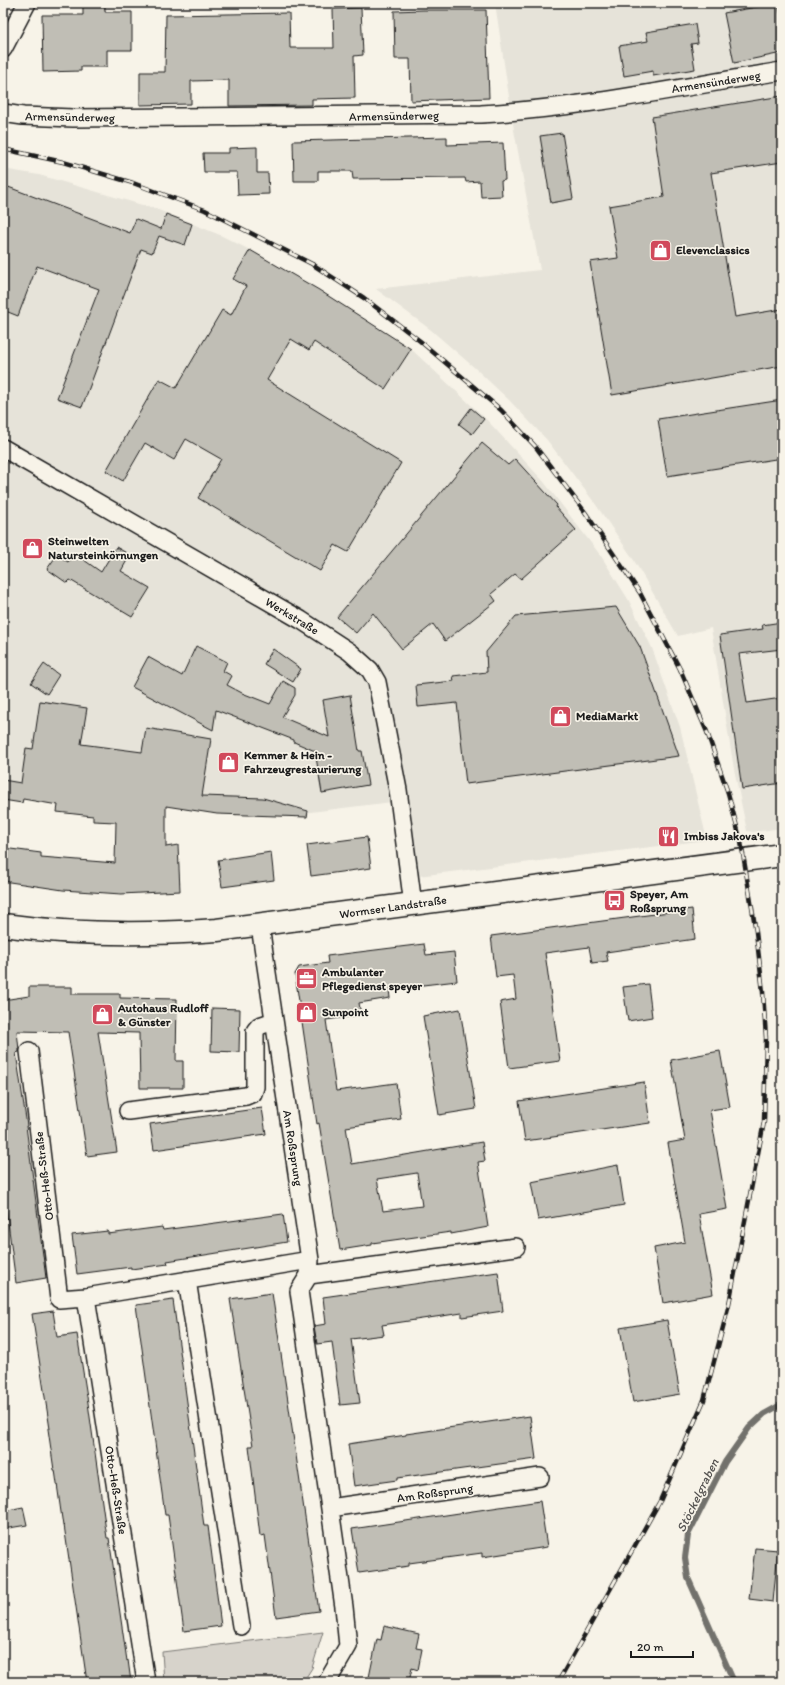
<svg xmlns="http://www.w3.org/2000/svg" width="785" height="1685" font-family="Itim,sans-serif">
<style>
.built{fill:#e6e3d9}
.green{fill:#d7d3cb;stroke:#7a7874}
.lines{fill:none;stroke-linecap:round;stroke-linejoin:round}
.stream{stroke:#72716c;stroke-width:6}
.building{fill:#c0beb5;stroke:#1c1c1c;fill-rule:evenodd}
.street-casing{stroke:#1c1c1c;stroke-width:20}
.secondary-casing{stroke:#1c1c1c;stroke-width:25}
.street{stroke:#f7f3e8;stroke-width:17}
.secondary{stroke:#f7f3e8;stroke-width:22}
.rail-casing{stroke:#1c1c1c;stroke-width:4.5}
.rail{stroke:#f7f3e8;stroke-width:3;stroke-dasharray:9;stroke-linecap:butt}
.labels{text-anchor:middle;stroke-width:3.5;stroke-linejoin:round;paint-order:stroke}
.street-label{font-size:12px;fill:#1c1c1c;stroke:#f7f3e8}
.poi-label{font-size:12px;font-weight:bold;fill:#1c1c1c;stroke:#f7f3e8;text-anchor:start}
.water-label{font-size:13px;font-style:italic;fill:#565452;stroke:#f7f3e8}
</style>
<rect width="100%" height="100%" fill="#f7f3e8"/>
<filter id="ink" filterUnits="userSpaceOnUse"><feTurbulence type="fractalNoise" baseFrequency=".025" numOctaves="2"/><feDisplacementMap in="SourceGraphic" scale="8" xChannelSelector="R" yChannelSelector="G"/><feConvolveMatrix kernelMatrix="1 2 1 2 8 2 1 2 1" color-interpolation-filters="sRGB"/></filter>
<g filter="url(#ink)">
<path class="built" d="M495,3H782V828L753,832L747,831L734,769L711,628L678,636L632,557L594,502L547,440L509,400L476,369L431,330L376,289L540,270L514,130Z
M3,169L39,175L156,209L220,235L250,250L319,290L411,349L486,419L544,482L601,556L628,599L652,648L680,727L707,840L410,877L400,801L278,816L220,814L3,780Z"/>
<path class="green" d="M323,1632L312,1668L303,1682H164L162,1652Z"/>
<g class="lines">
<path class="stream" d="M734,1682L688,1578L685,1558L688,1535L725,1462L749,1428L764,1414L782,1404"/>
</g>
<path class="building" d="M83,3H105V12H132V50H107V67H81V71L43,72L42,15H83Z
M778,3L782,21V53L734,63L724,13Z
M361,8L363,55L354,56L355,98L312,99V105L229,106V80L191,81V104L140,105V72H165L166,15L289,13L290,48H334L333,9Z
M423,10H486L489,98L411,101L410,59H395L394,11Z
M695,24L698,43L691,44L695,69L653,76V71L624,76L619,46L648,41L646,32Z
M782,96V162L711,173L735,317L782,309V366L612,395L590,262L618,258L609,206L664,197L652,117Z
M562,133L573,199L551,203L540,136Z
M447,137V145L503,143L505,180L501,181L502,196L481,197L480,181L466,182L465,178L353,179L352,171H318V181H294L293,141Z
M257,147V173H268L269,194L238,195L237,172H204L203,153H229V148Z
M3,185L130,233L136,219L161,229L166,214L192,224L185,245L159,236L152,253L141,249L82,407L57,398L99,289L37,266L18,316L3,310Z
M250,250L319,290L411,349L385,389L314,342L309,350L291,339L267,380L401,463L348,552L335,545L320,571L198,498L221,459L186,439L174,460L145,443L123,481L106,471L159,379L176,388L222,310L231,315L246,286L233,279Z
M782,400V458L667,476L658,419Z
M471,408L484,419L472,434L459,424Z
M482,443L508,465L515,459L557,505L556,507L576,530L521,579L515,574L491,594L496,601L445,641L433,624L402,649L373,613L356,633L337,617Z
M116,547L130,555L121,571L150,588L132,617L70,580L67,583L47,569L57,555L68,562L74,553L101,572Z
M616,607L640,647L679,756L466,784L457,703L418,707L416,685L454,681L453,676L487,672L486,652L516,616Z
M782,622V649L739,654L747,703L782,698V783L742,789L720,635L763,629L762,625Z
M196,646L227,662L223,671L232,676L227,685L242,693L270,704L283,681L295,688V695L282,717L329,737L323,700L350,695L359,751H362L368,785L322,793L315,751L294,742V740L216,710L213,730L132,687L148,657L182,676Z
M273,649L301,669L293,682L264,664Z
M44,664L59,675L47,694L31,683Z
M40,701L87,708L81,744L142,752L146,728L211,739L202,796L263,798L308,811L307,817L217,814L166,806V847L178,845L180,891L121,894L63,890L3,881V848L41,853V857L115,863L116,822L93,821V816L57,812L58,805L23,799L22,803L3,800V780L21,783L26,748L33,749Z
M367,837L371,868L311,876L307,845Z
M271,852L274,880L222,887L218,860Z
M692,909L695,939L606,952L608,961L592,963L589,947L545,953L560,1061L509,1068L500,1002L516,999L513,975L496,977L491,936Z
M424,944L426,955L454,952L457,981L389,989L390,998L359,1003L361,1015L326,1020L336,1091L396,1083L401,1119L346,1127L352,1164L482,1142L485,1161L478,1162L488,1227L451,1234V1232L372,1243V1245L340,1250L319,1123L317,1124L295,974L299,967L328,963L327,956ZM417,1173L422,1206L383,1211L377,1179Z
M648,984L652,1017L628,1021L623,987Z
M29,987H72V994H120V998L177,999L176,1061H183V1088H140L139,1033L98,1032L117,1152L87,1156L68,1032L17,1031L19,1050V1052L16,1053L27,1126H26L46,1278L16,1283L3,1184V1000L29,996Z
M212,1008L240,1009L239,1052L211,1051Z
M460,1009L476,1109L439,1115L423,1016Z
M720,1051L730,1107L710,1110L727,1209L699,1214L713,1294L663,1303L654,1248L685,1242L668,1143L685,1140L671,1060Z
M644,1082L650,1123L525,1141L519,1101Z
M262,1108L266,1134L154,1150L150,1124Z
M618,1165L624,1205L538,1220L531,1182Z
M283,1214L287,1242L167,1261L168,1264L131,1269V1267L77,1274L72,1235L108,1231V1234L162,1227L163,1230Z
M498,1272L503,1311L462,1317V1313L382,1325L384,1335L351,1339L360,1403L340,1405L332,1342L317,1344L314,1326L326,1324L323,1297Z
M272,1293L319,1611L276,1617L265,1535L260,1536L249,1446H253L230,1299Z
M173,1300L204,1526H208L221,1626L184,1631L168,1515H165L136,1305Z
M53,1311L57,1337L77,1334L88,1403L107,1538H109L127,1661L128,1660L131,1682H87L64,1525L63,1526L55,1470H54L48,1429H50L32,1314Z
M667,1320L680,1394L633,1402L620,1328Z
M530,1416L536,1459L397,1478V1480L354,1486L348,1444L406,1435V1434Z
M540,1501L547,1547L482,1557V1553L409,1563V1566L359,1573L352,1529Z
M23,1507L27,1525L3,1529V1511Z
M755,1548L778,1550L773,1602L749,1599Z
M384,1626L419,1634L416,1648L422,1649L418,1670L412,1668L409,1682H368L377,1639L381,1640Z"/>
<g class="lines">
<defs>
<path id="street" d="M3,49L27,3
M3,113L23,116L73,118L481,114C582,108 682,87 782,71
M3,448L301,620L350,652L370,670L377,682L398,790L413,905
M260,926L310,1260L309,1275L299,1291L344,1607L348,1646L327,1682
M29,1051L59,1299L86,1297
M128,1111L246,1096L253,1093L255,1087V1031L259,1026L274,1021
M309,1275L516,1247
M187,1280L241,1626
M330,1508L540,1477
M146,1682L86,1297L310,1260"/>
<path id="secondary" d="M3,925C74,935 145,935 217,930L782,855"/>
</defs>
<use href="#street" class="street-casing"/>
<use href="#secondary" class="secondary-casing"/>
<use href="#street" class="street"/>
<use href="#secondary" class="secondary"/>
<defs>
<path id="rail" d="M3,149L63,162L133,183L205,210L312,264L364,298L420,341L501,410L535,446L585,512L640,593L680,669L707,732L728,793L741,842L756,932L763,992L766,1038L764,1122L729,1304L704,1400L660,1501L558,1682"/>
</defs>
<use href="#rail" class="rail-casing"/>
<use href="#rail" class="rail"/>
</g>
</g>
<defs>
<symbol id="shop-square" viewBox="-11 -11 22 22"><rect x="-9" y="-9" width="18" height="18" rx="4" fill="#d1495b" stroke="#f7f3e8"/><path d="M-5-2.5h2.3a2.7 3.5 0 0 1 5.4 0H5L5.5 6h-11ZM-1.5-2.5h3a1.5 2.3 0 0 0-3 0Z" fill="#fff"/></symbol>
<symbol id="restaurant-square" viewBox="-11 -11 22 22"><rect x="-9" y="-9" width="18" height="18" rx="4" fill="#d1495b" stroke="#f7f3e8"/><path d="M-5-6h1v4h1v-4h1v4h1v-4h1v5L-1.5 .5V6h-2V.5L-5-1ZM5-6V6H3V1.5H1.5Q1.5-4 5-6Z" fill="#fff"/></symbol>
<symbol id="bus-square" viewBox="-11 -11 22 22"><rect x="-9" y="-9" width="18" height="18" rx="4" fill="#d1495b" stroke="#f7f3e8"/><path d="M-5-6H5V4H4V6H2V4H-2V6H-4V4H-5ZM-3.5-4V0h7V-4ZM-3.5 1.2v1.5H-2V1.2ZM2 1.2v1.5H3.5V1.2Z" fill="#fff"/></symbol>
<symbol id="office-square" viewBox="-11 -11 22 22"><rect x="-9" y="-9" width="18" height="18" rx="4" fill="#d1495b" stroke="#f7f3e8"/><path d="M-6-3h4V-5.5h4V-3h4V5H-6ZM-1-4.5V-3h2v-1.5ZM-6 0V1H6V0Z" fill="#fff"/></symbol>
</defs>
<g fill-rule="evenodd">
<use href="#shop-square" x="648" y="238" width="25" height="25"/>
<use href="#shop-square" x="20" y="536" width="25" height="25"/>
<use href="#shop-square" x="548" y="704" width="25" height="25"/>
<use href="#shop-square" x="216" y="750" width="25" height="25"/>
<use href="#restaurant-square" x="656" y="824" width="25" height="25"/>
<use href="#bus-square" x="602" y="888" width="25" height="25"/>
<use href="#office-square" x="294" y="966" width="25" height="25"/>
<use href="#shop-square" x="294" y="1000" width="25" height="25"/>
<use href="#shop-square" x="90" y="1002" width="25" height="25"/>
</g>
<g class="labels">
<g class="street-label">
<text transform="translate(716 82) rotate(-9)" y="4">Armensünderweg</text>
<text transform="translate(394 116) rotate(-1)" y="4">Armensünderweg</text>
<text transform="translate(70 117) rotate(1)" y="4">Armensünderweg</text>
<text transform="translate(292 616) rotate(31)" y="4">Werkstraße</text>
<text transform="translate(393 907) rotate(-8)" y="4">Wormser Landstraße</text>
<text transform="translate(293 1148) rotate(81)" y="4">Am Roßsprung</text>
<text transform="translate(44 1176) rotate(-97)" y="4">Otto-Heß-Straße</text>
<text transform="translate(116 1490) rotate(81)" y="4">Otto-Heß-Straße</text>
<text transform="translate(435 1493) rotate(-8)" y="4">Am Roßsprung</text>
</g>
<g class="poi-label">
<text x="676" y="254">Elevenclassics</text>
<text x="48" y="545">Steinwelten<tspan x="48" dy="14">Natursteinkörnungen</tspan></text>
<text x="576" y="720">MediaMarkt</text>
<text x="244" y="759">Kemmer &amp; Hein -<tspan x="244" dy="14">Fahrzeugrestaurierung</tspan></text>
<text x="684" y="840">Imbiss Jakova's</text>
<text x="630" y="898">Speyer, Am<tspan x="630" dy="14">Roßsprung</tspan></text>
<text x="322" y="976">Ambulanter<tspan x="322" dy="14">Pflegedienst speyer</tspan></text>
<text x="118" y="1012">Autohaus Rudloff<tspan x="118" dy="14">&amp; Günster</tspan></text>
<text x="322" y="1016">Sunpoint</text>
</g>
<g class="water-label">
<text transform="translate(697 1495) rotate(-64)" y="5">Stöckelgraben</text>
</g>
</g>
<rect width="785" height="1685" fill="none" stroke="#f7f3e8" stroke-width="16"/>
<rect x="8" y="8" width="769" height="1669" fill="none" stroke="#1c1c1c" stroke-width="1.5" filter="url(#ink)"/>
<path d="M631 1651v6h62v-6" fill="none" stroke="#1c1c1c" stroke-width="2"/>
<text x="637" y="1651" font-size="12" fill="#1c1c1c" stroke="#f7f3e8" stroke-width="3" paint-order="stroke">20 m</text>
</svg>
